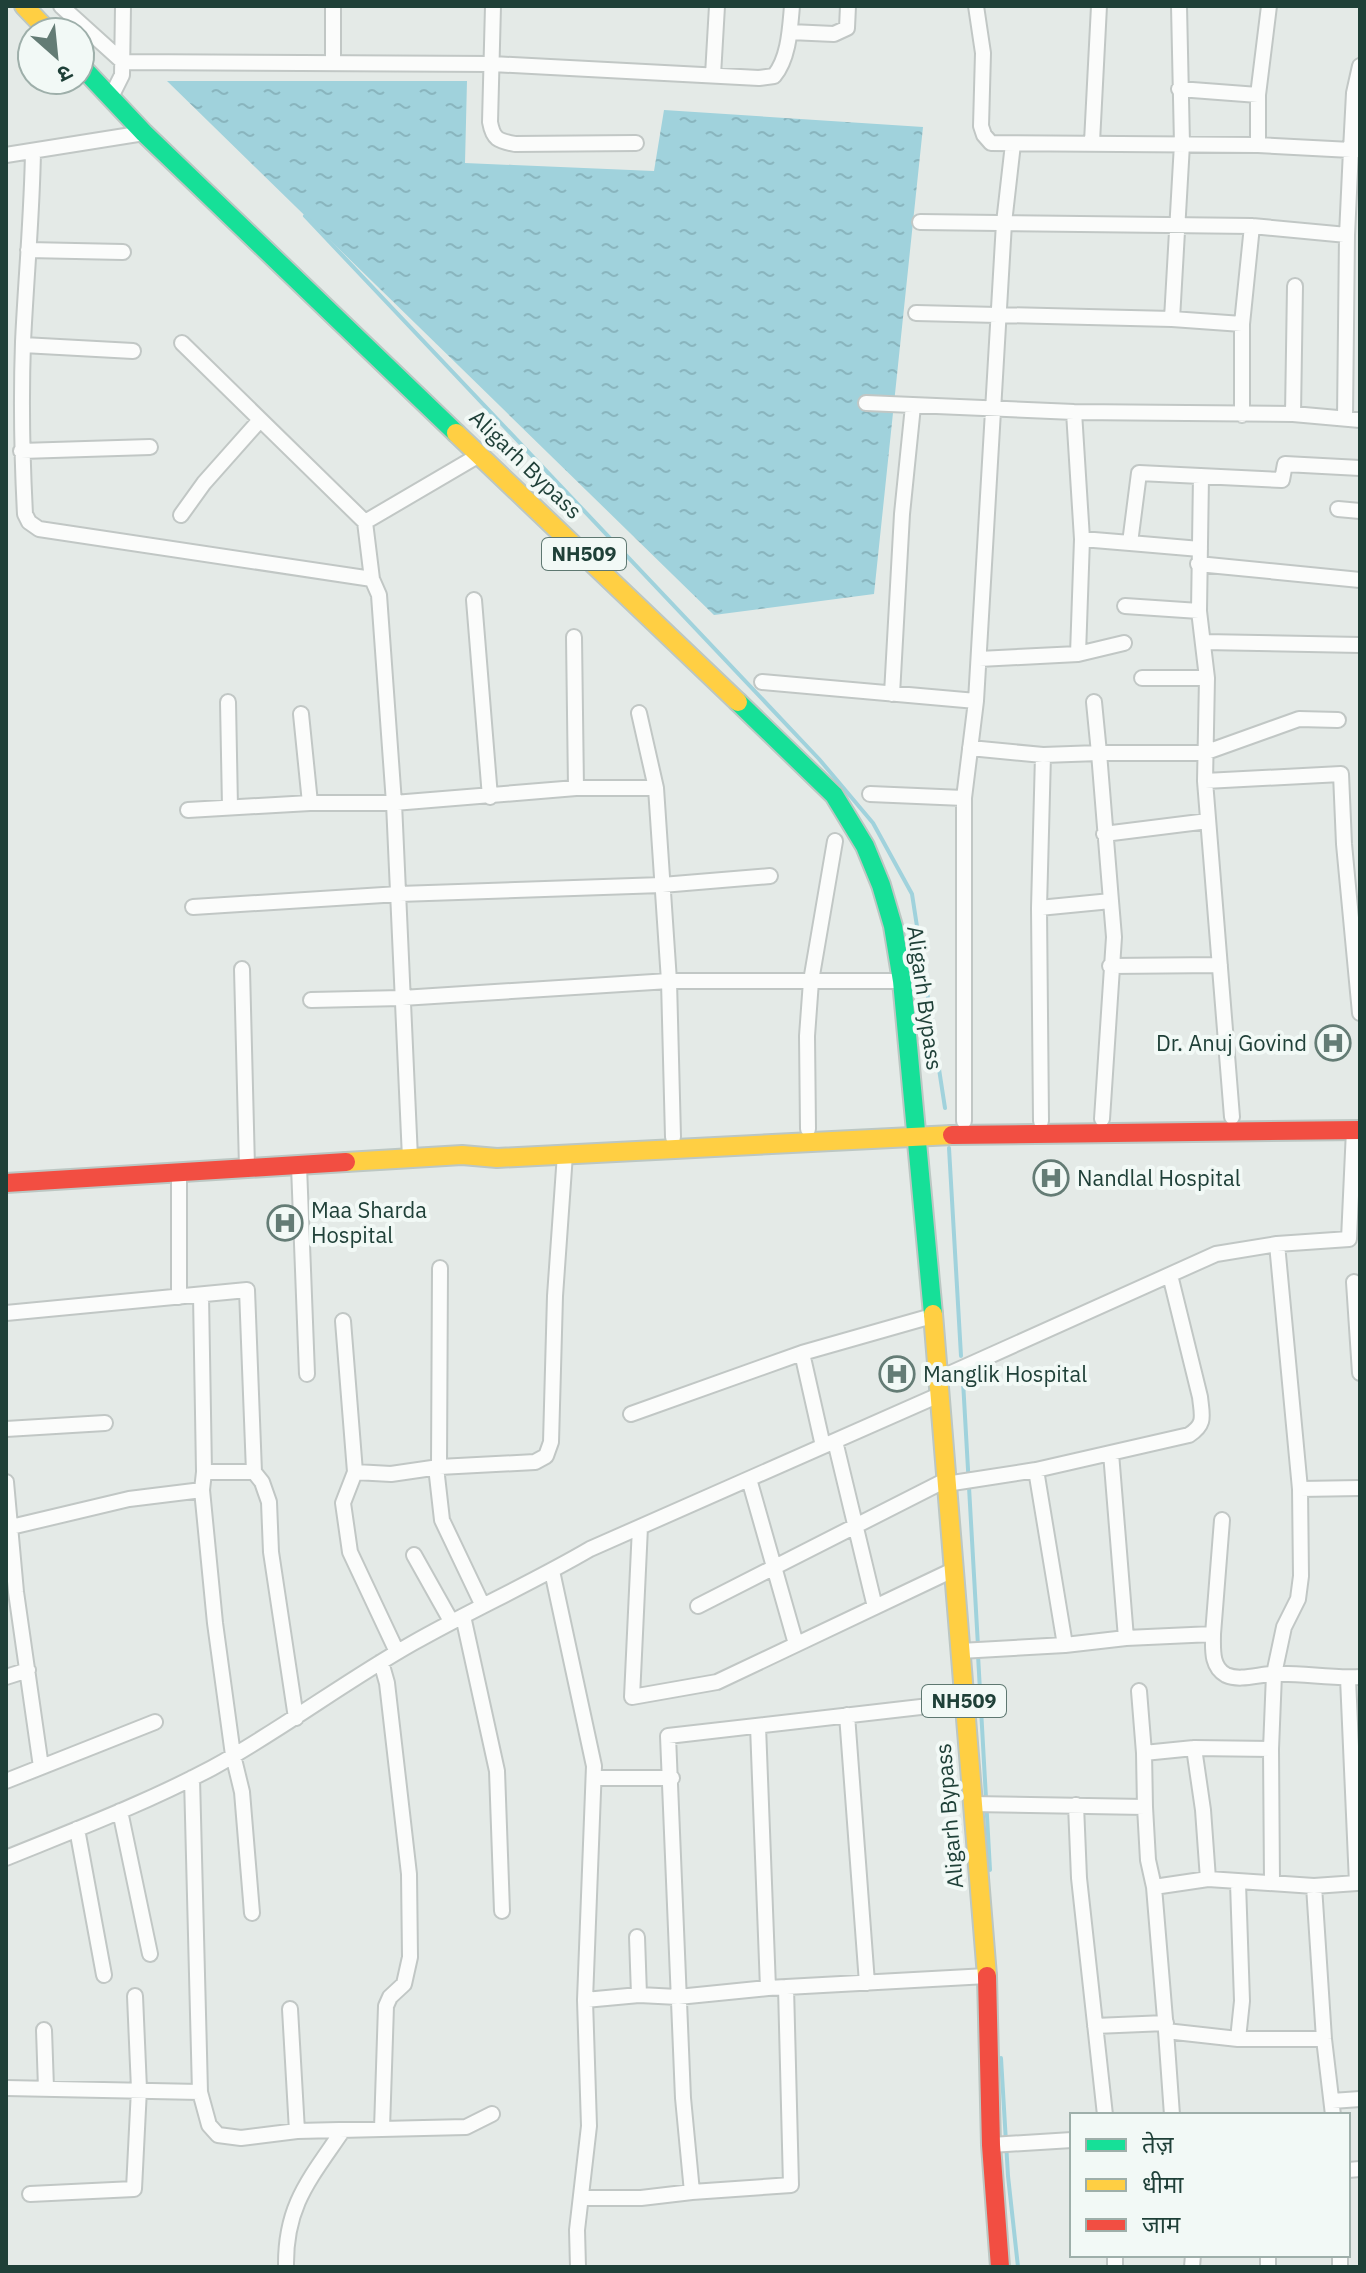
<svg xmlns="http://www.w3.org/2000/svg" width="1366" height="2273" font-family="'IBM Plex Sans','Noto Sans Devanagari',sans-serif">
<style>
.water{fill:url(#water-ripples)}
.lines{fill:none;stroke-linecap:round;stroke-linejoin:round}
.stream{stroke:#a0d2dc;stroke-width:4}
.street-casing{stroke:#c1c7c5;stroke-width:18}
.fast-casing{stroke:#bcc7c3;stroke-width:22}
.slow-casing{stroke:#bcc7c3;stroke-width:22}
.jam-casing{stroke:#bcc7c3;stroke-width:22}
.street{stroke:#fbfcfb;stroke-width:14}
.fast{stroke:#16e098;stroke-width:18}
.slow{stroke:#ffcf43;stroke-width:18}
.jam{stroke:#f24e42;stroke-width:18}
.labels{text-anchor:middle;stroke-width:8;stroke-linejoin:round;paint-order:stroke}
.shield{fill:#f2f9f6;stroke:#5e7871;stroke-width:2}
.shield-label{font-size:20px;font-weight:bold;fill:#1f4038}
.street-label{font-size:22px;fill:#1f4038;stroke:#f2f9f6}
.poi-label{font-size:22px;fill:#1f4038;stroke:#f2f9f6;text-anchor:start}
</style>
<defs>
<pattern id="water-ripples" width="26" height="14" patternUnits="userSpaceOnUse" patternTransform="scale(2)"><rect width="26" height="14" fill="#a0d2dc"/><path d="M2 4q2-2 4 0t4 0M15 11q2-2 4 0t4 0" fill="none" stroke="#89b5be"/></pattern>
</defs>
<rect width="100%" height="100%" fill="#e4eae7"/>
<path class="water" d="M167,81H467L465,163L654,171L664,110L923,127L874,594L714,615Z"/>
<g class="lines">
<path class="stream" d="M305,216L819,759L873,823L912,894L945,1108
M949,1148L961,1356
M963,1381L978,1646
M978,1655L990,1870
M1001,2058L1008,2176L1018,2267"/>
<defs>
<path id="street" d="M61,6L123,62L492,64L759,78L774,76C789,58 790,28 792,6
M333,6V63
M493,6L490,122C493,139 498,141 515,144L636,143
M976,6L983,53L981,126L984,135L991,143L1258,145L1351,150L1354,93L1360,66
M790,32L834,34L847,28L848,6
M713,75L717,6
M1179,89L1258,95
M111,97L122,75L123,6
M1092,142L1099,6
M1258,145V95L1269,6
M33,151C32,215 26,278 23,342C21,399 22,457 25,514L29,522L39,529L372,579L379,595L394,803L410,1158
M6,155L144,133
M920,222L1252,226L1347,235
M28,250L123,252
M916,313L1172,319L1242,324
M1172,319L1182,144L1179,6
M182,343L365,522L481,454
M23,345L133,351
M866,403L1074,412L1293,414L1360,420
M1293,414L1295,286
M1242,415V324L1252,226
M1345,418L1347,235L1351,150H1359
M21,451L150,447
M1201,476L1199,611L1207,678L1205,781L1232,1117
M1338,509L1360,511
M181,515L204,483L260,420
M365,522L372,579
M1082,539L1130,543
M1200,549L1130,543L1139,473L1282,480L1285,464L1360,468
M1198,564L1360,580
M474,600L490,797
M1125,606L1199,611
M574,637L576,788
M1204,642L1360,645
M1078,654L1124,643
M979,659L1078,654L1082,539L1074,412
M1142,678H1207
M762,682L976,701
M892,694L902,514L913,406
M228,702L230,807
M1094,702L1099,753H1204L1299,719L1338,720
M639,713L656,788L669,981L673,1137
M301,714L310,803
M970,748L1043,755L1099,753L1111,901L1039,908
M1205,781L1341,774L1344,844L1360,1013
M870,794L964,798
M188,810L310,803H394L576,788H656
M1104,834L1208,821
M193,907L399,894L662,885L770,876
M1110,966L1220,965
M242,969L247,1167
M311,1000L402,998L669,981H902
M1102,1119L1114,937L1111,901
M964,1121V798L976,701L1004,223L1013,144
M1041,1121L1039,908L1043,755
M808,1129L807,1036L811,981L835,841
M299,1166L307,1374
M1277,1244L1300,1489L1360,1488
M440,1268L439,1467L535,1462L546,1456L551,1442L555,1296L565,1154
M1354,1282L1360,1373
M201,1295L204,1472L202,1490
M179,1297V1173
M6,1313L247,1290L254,1472L262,1482L269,1502L271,1552L296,1718
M343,1321L355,1472
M802,1353L823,1446
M938,1379L1216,1254L1277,1244L1349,1239L1354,1130
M631,1414L802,1353L932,1316
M6,1429L105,1423
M835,1441L875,1607
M436,1467L442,1520L482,1604
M204,1472H254
M749,1479L796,1644
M6,1482L16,1592L41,1767
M946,1484L1036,1470L1189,1435C1206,1424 1202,1416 1200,1397L1170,1275
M11,1527L129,1499L202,1490L215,1623L233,1755L242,1792L252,1913
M640,1527L632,1697L717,1682L953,1570
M414,1555L451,1621
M552,1571L594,1766L585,2000
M698,1606L946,1480
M463,1616L497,1771L502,1911
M1213,1634C1213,1649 1211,1667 1226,1675C1239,1681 1257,1675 1271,1674C1300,1672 1330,1679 1360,1677
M1126,1638L1213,1634L1222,1520
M1065,1645L1126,1638L1111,1453
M960,1651L1065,1645L1036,1470
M397,1652L350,1552L343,1503L355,1472L391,1474L439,1467
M381,1662L387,1683L409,1874L410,1957L404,1984L390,1997L386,2006L382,2129
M6,1677L28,1670
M1348,1678L1357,1883H1360
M1139,1691L1144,1753
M847,1715L867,1983
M758,1726L768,1988
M1194,1748L1203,1810L1208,1879
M192,1778L200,2092L209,2125L218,2135L241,2138L297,2131L466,2127L492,2114
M594,1778H672
M6,1781L155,1722
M972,1804L1145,1807L1148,1860L1154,1887
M1076,1805L1079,1878L1105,2115
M1145,1807L1144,1753L1194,1748L1271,1749
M120,1811L150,1954
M77,1829L104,1975
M6,1858C75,1830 146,1803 212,1768C281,1730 344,1682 413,1643C471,1610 532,1583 590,1549L939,1395
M1272,1882L1271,1749L1274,1674L1284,1627L1298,1599L1301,1576L1300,1489
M1238,1883L1242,2001L1238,2039
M1314,1886L1324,2039L1333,2115
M637,1937L639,1995
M786,1987L791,2185L692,2192L683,2098L668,1736L964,1702
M290,2009L297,2131
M1095,2026L1166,2023
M44,2030L46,2088
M1166,2031L1154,1887L1208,1879L1314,1886L1357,1883
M6,2088L200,2092
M1332,2101L1360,2099
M1172,2115L1166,2031L1238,2039H1324
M991,2145L1072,2140
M1348,2170L1360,2169
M30,2194L134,2189L139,2089L135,1996
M581,2198H641L692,2192
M1115,2255V2267
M1340,2255V2267
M286,2267C285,2205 310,2179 343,2130
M578,2267L577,2230L589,2126L585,2000L639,1995L678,1997L768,1988L987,1976
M1192,2267L1193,2255
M1268,2267V2255"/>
<path id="fast" d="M80,65L144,133L456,433
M738,702L834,795L865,846L881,885L893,926L902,981L933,1314"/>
<path id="slow" d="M24,6L49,32
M456,433L738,702
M346,1162L462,1155L497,1158L952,1135
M933,1314L987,1976"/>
<path id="jam" d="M952,1135L1360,1130
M6,1183L346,1162
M987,1976L991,2145L1000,2267"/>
</defs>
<use href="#street" class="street-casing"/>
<use href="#fast" class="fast-casing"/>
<use href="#slow" class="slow-casing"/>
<use href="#jam" class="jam-casing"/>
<use href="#street" class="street"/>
<use href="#fast" class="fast"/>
<use href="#slow" class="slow"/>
<use href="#jam" class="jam"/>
</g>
<defs>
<symbol id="hospital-ring" viewBox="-11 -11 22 22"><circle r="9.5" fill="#f2f9f6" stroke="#647c75" stroke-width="1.5"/><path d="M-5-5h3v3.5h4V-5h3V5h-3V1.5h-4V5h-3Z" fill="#647c75"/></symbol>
</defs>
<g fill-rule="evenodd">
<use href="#hospital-ring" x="1313" y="1023" width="40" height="40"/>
<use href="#hospital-ring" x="1031" y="1158" width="40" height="40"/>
<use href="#hospital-ring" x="265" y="1203" width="40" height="40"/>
<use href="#hospital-ring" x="877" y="1354" width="40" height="40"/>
</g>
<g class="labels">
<g class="shield">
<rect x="542" y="538" width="84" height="32" rx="6"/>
<rect x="922" y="1685" width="84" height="32" rx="6"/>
</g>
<g class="shield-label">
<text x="584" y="561">NH509</text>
<text x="964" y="1708">NH509</text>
</g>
<g class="street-label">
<text transform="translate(526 464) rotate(44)" y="8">Aligarh Bypass</text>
<text transform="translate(925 998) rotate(82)" y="8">Aligarh Bypass</text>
<text transform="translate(949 1816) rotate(-95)" y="8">Aligarh Bypass</text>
</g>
<g class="poi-label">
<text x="1307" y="1051" text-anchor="end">Dr. Anuj Govind</text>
<text x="1077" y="1186">Nandlal Hospital</text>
<text x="311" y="1218">Maa Sharda<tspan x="311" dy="25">Hospital</tspan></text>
<text x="923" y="1382">Manglik Hospital</text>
</g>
</g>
<rect width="1366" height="2273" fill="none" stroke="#1f4038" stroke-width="16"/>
<rect x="1070" y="2113" width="280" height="144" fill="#f2f9f6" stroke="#9eafaa" stroke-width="2"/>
<rect x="1086" y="2139" width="40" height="12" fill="#16e098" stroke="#9eafaa" stroke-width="2"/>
<text x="1142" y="2153" font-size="24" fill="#1f4038">तेज़</text>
<rect x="1086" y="2179" width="40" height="12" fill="#ffcf43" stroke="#9eafaa" stroke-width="2"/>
<text x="1142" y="2193" font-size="24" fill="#1f4038">धीमा</text>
<rect x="1086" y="2219" width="40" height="12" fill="#f24e42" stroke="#9eafaa" stroke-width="2"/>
<text x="1142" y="2233" font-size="24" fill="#1f4038">जाम</text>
<g transform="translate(56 56) rotate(153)"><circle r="38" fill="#f2f9f6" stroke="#9eafaa" stroke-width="2"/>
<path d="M0-6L14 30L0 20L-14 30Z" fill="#647c75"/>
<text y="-12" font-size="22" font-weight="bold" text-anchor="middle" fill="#1f4038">उ</text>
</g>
</svg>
